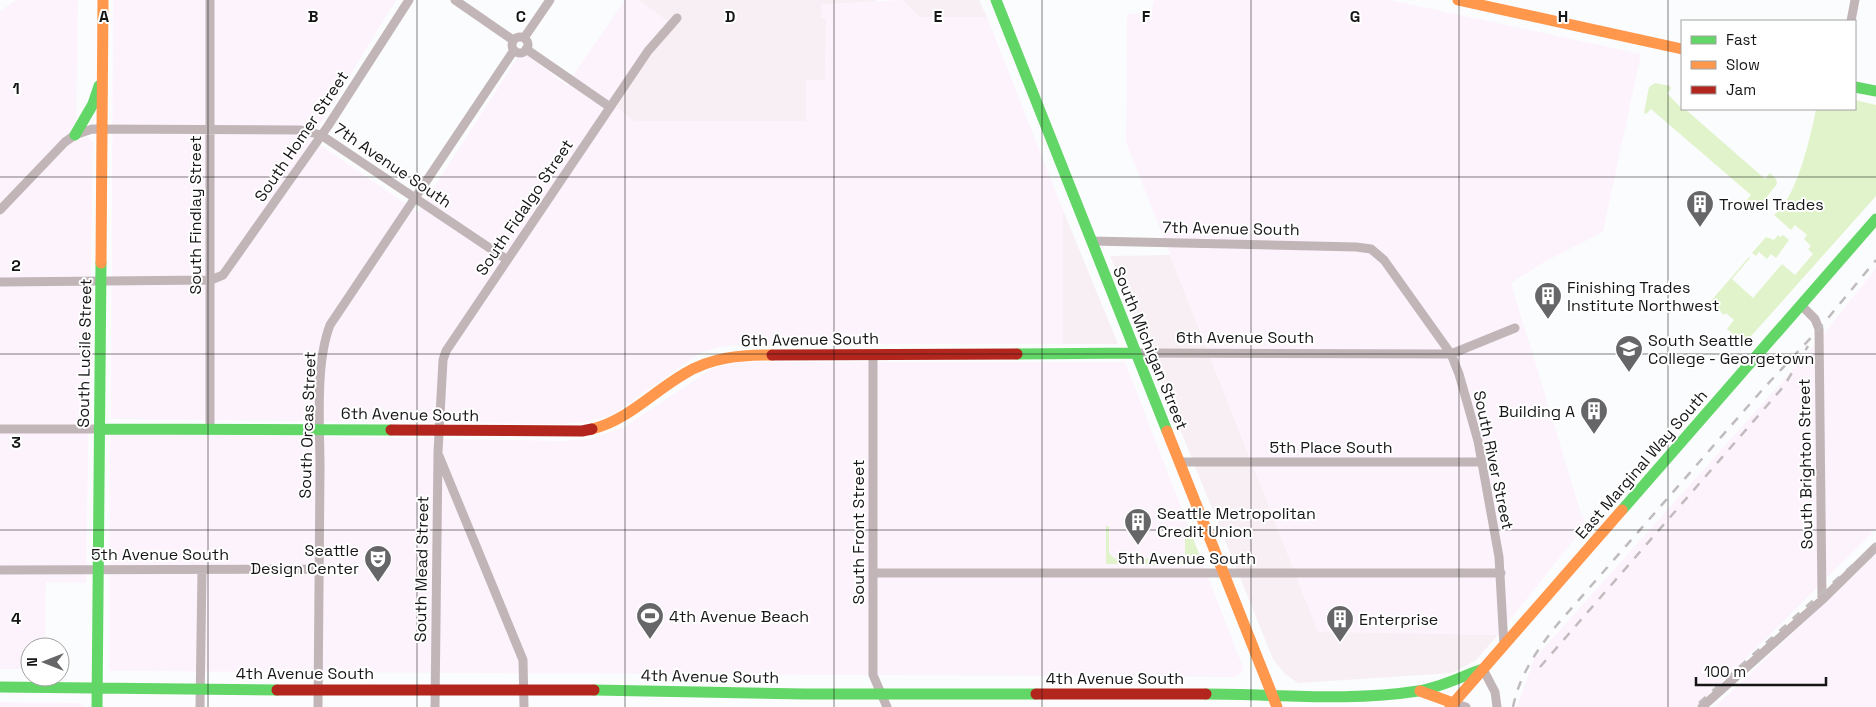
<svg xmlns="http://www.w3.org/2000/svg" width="1876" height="707" font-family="'Space Grotesk',sans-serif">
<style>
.commercial{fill:#f7eff3}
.industrial{fill:#fcf3fd}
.green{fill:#e0f3ca}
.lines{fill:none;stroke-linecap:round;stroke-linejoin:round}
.street{stroke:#c2b5b8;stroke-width:9}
.fast{stroke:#63d668;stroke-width:11}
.slow{stroke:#ff974d;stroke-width:11}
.jam{stroke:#b3261e;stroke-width:11}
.rail{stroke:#c0bbbc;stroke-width:2.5;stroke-dasharray:9 9;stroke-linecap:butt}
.grid{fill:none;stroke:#161617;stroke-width:1;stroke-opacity:0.55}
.labels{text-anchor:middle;stroke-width:4;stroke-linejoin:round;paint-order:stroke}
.street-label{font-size:16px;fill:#161617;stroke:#fff}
.poi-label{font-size:16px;fill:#161617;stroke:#fff;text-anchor:start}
.grid-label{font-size:16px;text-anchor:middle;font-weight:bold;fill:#161617;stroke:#fff;stroke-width:4;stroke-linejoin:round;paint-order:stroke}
</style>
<rect width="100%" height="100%" fill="#fbfcfd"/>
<path class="commercial" d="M639,0H877L875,2H857L826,18L825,80L806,81V121H634L616,108L670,23Z
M902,0H979L987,17H919Z
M1063,210L1118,344H1063Z
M1170,255L1318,631L1498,635L1475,661L1452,673L1298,683L1285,674L1273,659L1110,256Z"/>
<path class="industrial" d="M16,0H78L76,140L88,137L93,142L86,583L46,582L45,647H30V669H0V11Z
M113,0H396L311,139L418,212L519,55H527L568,86L576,71L625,0H639L670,23L616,107L634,121H806V80H825L826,19L821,18V4L902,0L919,17H987L1063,210V344H752L724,346L700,353L612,415L586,422L559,424L111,419Z
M1154,0H1390L1641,54L1603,232L1546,261L1511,283L1582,516L1588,522L1498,635L1318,632L1126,142L1127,14L1151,13Z
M1876,268V529L1697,707H1517L1534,659L1815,345Z
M740,362H1125L1244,670L1235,677L109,671L110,433L564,441L591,439L624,427L713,368Z
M1876,554V707H1715Z
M0,702L80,703L85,707H0Z"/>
<path class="green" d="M1655,83L1670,86L1671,89L1667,93L1682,109H1685L1765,179L1770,173L1776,179L1777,184L1761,204L1754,206L1746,201L1751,195L1651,109L1646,114L1644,113L1649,87Z
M1855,100L1876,105V196L1744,344L1727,329L1734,320L1726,313L1724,315L1710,302L1749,257L1750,258L1732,279L1753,298L1782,264L1795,275L1813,254L1808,249L1811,246L1804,239L1807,235L1795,225L1791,230L1774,215C1796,200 1811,136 1816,109H1855Z
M1778,235L1780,237L1783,235L1789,240L1776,258L1771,254L1767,259L1759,252L1756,256L1752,253L1766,237L1774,240Z
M1106,526H1109V553L1115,559L1185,558V533H1178V528L1189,529L1202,561L1201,565L1106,564Z"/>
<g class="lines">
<path class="street" d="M455,0L513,40
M1851,21L1855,0
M512 45a8 8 0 1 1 16 0a8 8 0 1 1-16 0Z
M524,38L550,0
M526,49L610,107
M0,210L65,142L75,135L92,129L301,130L321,135L506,259
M1091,241L1356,247L1371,249L1384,260L1451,354L1459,374L1478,441L1499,557L1504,646
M0,282L211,280L223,275L328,126L409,0
M1801,305L1815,319L1819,329L1822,600
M1136,353L1451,354L1515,328
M873,354V675L887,707
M0,429H99
M210,429V0
M439,456L523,660L524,707
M1179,462H1482
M0,570L319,569
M874,573H1501
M1483,669L1495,692L1497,707
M1453,703L1466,707
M200,707L202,570
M318,707C318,627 319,547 320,468C320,425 315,364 330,325L514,50
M435,707L438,452L443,360L446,351L648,51L677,18
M1702,707L1822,600L1876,547"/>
<path class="fast" d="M996,0L1167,431
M1855,87L1876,91
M75,135L93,104L99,86
M1017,354L1136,353
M99,429L391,430
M1622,510L1876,219
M0,687L277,690
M594,690L805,694H1036
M1206,694C1277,694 1348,702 1418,691C1440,688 1462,676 1483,669
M97,707L101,263"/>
<path class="slow" d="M1458,0L1682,49
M101,263L103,0
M592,429C628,420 653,392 684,374C711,357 741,355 772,355
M1167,431L1277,707
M1420,691L1453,703
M1450,707L1622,510"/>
<path class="jam" d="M772,355L1017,354
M391,430L582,431L592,429
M277,690H594
M1036,694H1206"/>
<path class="rail" d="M1540,667L1784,386L1808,346
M1699,703L1876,544
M1513,707C1519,676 1537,650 1556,626L1763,389L1819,329L1876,260"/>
</g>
<path class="grid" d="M208,0V707M417,0V707M625,0V707M834,0V707M1042,0V707M1251,0V707M1459,0V707M1668,0V707M0,177H1876M0,354H1876M0,530H1876"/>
<defs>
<symbol id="building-pin" viewBox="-11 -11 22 30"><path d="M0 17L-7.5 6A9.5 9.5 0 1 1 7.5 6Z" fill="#666668" stroke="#fff"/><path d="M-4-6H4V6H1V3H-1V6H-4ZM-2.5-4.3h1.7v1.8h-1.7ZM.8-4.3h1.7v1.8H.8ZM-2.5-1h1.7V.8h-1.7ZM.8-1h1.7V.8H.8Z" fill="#fff"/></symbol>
<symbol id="university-pin" viewBox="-11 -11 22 30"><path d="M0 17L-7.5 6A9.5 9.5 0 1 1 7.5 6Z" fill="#666668" stroke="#fff"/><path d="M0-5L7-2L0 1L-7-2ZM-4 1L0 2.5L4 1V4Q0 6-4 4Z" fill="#fff"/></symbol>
<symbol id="theatre-pin" viewBox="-11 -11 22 30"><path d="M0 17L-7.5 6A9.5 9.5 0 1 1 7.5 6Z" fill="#666668" stroke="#fff"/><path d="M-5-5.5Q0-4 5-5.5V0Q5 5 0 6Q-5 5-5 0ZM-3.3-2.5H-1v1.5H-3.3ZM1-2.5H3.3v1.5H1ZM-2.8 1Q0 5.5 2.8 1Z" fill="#fff"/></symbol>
<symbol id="stadium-pin" viewBox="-11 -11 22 30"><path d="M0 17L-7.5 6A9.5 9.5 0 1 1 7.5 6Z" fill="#666668" stroke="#fff"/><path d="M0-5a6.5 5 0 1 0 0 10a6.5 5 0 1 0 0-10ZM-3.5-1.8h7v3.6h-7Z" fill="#fff"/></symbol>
</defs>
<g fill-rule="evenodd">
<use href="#building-pin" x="1684" y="188" width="32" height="43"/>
<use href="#building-pin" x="1532" y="280" width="32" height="43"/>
<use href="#university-pin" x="1613" y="333" width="32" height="43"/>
<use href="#building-pin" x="1578" y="395" width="32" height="43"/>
<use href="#building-pin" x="1122" y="506" width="32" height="43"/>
<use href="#theatre-pin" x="362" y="543" width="32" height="43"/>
<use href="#stadium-pin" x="634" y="600" width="32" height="43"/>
<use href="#building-pin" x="1324" y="603" width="32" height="43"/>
</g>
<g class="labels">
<g class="street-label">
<text transform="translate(301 136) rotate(-56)" y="6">South Homer Street</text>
<text transform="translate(393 165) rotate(34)" y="6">7th Avenue South</text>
<text transform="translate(524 207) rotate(-56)" y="6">South Fidalgo Street</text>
<text transform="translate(195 215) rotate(-90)" y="6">South Findlay Street</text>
<text transform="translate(1231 228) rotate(1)" y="6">7th Avenue South</text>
<text x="1245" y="343">6th Avenue South</text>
<text transform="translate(810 339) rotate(-1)" y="6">6th Avenue South</text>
<text transform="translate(1151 348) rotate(68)" y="6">South Michigan Street</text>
<text transform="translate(84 353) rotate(-89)" y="6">South Lucile Street</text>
<text transform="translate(410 414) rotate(1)" y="6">6th Avenue South</text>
<text transform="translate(307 425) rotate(-88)" y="6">South Orcas Street</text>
<text x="1331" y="453">5th Place South</text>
<text transform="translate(1494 460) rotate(78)" y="6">South River Street</text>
<text transform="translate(1641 464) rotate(-49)" y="6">East Marginal Way South</text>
<text transform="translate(1805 464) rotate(-91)" y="6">South Brighton Street</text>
<text transform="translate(858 532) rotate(-90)" y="6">South Front Street</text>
<text x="160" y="560">5th Avenue South</text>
<text x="1187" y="564">5th Avenue South</text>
<text transform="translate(421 569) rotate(-89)" y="6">South Mead Street</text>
<text x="305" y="679">4th Avenue South</text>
<text transform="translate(710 676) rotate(1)" y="6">4th Avenue South</text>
<text x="1115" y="684">4th Avenue South</text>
</g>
<g class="poi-label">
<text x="1719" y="210">Trowel Trades</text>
<text x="1567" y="293">Finishing Trades<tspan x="1567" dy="18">Institute Northwest</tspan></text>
<text x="1648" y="346">South Seattle<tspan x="1648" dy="18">College - Georgetown</tspan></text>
<text x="1575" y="417" text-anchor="end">Building A</text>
<text x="1157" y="519">Seattle Metropolitan<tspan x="1157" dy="18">Credit Union</tspan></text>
<text x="359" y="556" text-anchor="end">Seattle<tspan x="359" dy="18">Design Center</tspan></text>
<text x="669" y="622">4th Avenue Beach</text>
<text x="1359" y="625">Enterprise</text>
</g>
</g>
<g class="grid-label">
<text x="104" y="22">A</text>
<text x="313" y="22">B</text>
<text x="521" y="22">C</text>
<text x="730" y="22">D</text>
<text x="938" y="22">E</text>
<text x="1146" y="22">F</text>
<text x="1355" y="22">G</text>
<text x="1563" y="22">H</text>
<text x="16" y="94">1</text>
<text x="16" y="271">2</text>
<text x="16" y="448">3</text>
<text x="16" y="624">4</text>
</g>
<rect x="1681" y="20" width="175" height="90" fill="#ffffff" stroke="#a2a2a2"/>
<rect x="1691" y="36" width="25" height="8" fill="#63d668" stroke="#a2a2a2"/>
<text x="1726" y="45" font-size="15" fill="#161617">Fast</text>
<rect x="1691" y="61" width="25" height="8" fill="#ff974d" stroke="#a2a2a2"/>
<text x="1726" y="70" font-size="15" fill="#161617">Slow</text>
<rect x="1691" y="86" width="25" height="8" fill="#b3261e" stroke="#a2a2a2"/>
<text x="1726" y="95" font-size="15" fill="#161617">Jam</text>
<g transform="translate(45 662) rotate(270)"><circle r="24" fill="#ffffff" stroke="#a2a2a2"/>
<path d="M0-4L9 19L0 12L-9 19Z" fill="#666668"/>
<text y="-8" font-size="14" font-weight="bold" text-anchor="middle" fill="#161617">N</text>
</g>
<path d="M1696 677v8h130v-8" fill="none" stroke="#161617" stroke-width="2.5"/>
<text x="1704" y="677" font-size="15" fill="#161617" stroke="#ffffff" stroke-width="4" paint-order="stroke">100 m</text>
</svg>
